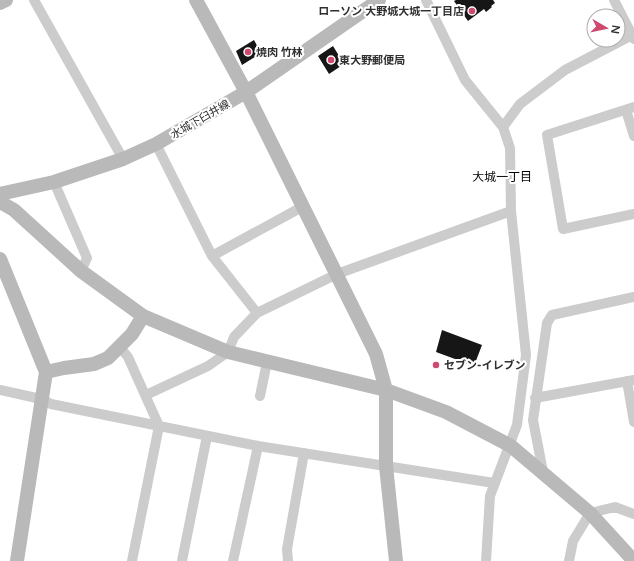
<svg xmlns="http://www.w3.org/2000/svg" width="634" height="561" font-family="'Varela Round','Noto Sans JP',sans-serif">
<style>
.building{fill:#161616}
.lines{fill:none;stroke-linecap:round;stroke-linejoin:round}
.street{stroke:#ccc;stroke-width:10}
.secondary{stroke:#b9b9b9;stroke-width:14}
.poi-dot{fill:#cf486e;stroke:#fff;stroke-width:1.5}
.labels{text-anchor:middle;stroke-width:4;stroke-linejoin:round;paint-order:stroke}
.poi-label{font-size:11px;font-weight:bold;fill:#2f2f2f;stroke:#fff;text-anchor:start}
.street-label{font-size:11px;fill:#2f2f2f;stroke:#fff}
.neighbourhood-label{font-size:12px;fill:#000;stroke:#fff}
</style>
<rect width="100%" height="100%" fill="#fff"/>
<path class="building" d="M456,0H493L495,3L491,6L492,7L486,12L484,9L468,21L454,1Z
M254,40L261,53L242,65L236,51Z
M333,46L344,64L329,74L318,56Z
M442,330L482,345L474,366L436,352Z"/>
<g class="lines">
<path class="street" d="M34,0L123,159
M426,0L465,80L503,127L510,148L511,211L526,355L517,425L490,496L486,561
M614,0L634,39
M634,107L547,135L563,229L634,214
M626,110L634,136
M503,127L520,104L565,70L634,34
M156,144L212,256L257,313
M54,182L87,258L81,271
M212,256L302,207
M120,347L128,357L159,426L132,561
M627,381L634,422
M0,390L41,399L51,404L258,446L494,483
M146,395L208,366L228,352L234,337L257,313L337,274L511,211
M260,396L267,362
M535,398L634,380
M543,472L533,420L547,323L552,315L634,297
M182,561L207,436
M233,561L258,446
M288,561L287,549L304,453
M569,561L573,541L590,513L615,507L634,514"/>
<path class="secondary" d="M196,0L246,92L376,354L386,390V466L396,561
M0,3L6,0
M0,194L54,182L123,159L156,144L246,92L379,0
M0,202L14,210L81,271L143,316L228,352L386,390L446,412L511,446L590,513L634,561
M0,259L46,372
M17,561L46,372L64,368L94,364L108,358L132,334L143,316"/>
</g>
<g class="poi-dot">
<circle cx="472" cy="11" r="4"/>
<circle cx="248" cy="52" r="4"/>
<circle cx="331" cy="60" r="4"/>
<circle cx="436" cy="365" r="4"/>
</g>
<g class="labels">
<g class="poi-label">
<text x="464" y="15" text-anchor="end">ローソン 大野城大城一丁目店</text>
<text x="256" y="56">焼肉 竹林</text>
<text x="339" y="64">東大野郵便局</text>
<text x="444" y="369">セブン-イレブン</text>
</g>
<g class="street-label">
<text transform="translate(200 119) rotate(-30)" y="4">水城下臼井線</text>
</g>
<g class="neighbourhood-label">
<text x="502" y="181">大城一丁目</text>
</g>
</g>
<g transform="translate(606 28) rotate(99)"><circle r="19" fill="#ffffff" stroke="#acacac"/>
<path d="M0-3L7 15L0 10L-7 15Z" fill="#cf486e"/>
<text y="-6" font-size="11" font-weight="bold" text-anchor="middle" fill="#2f2f2f">N</text>
</g>
</svg>
